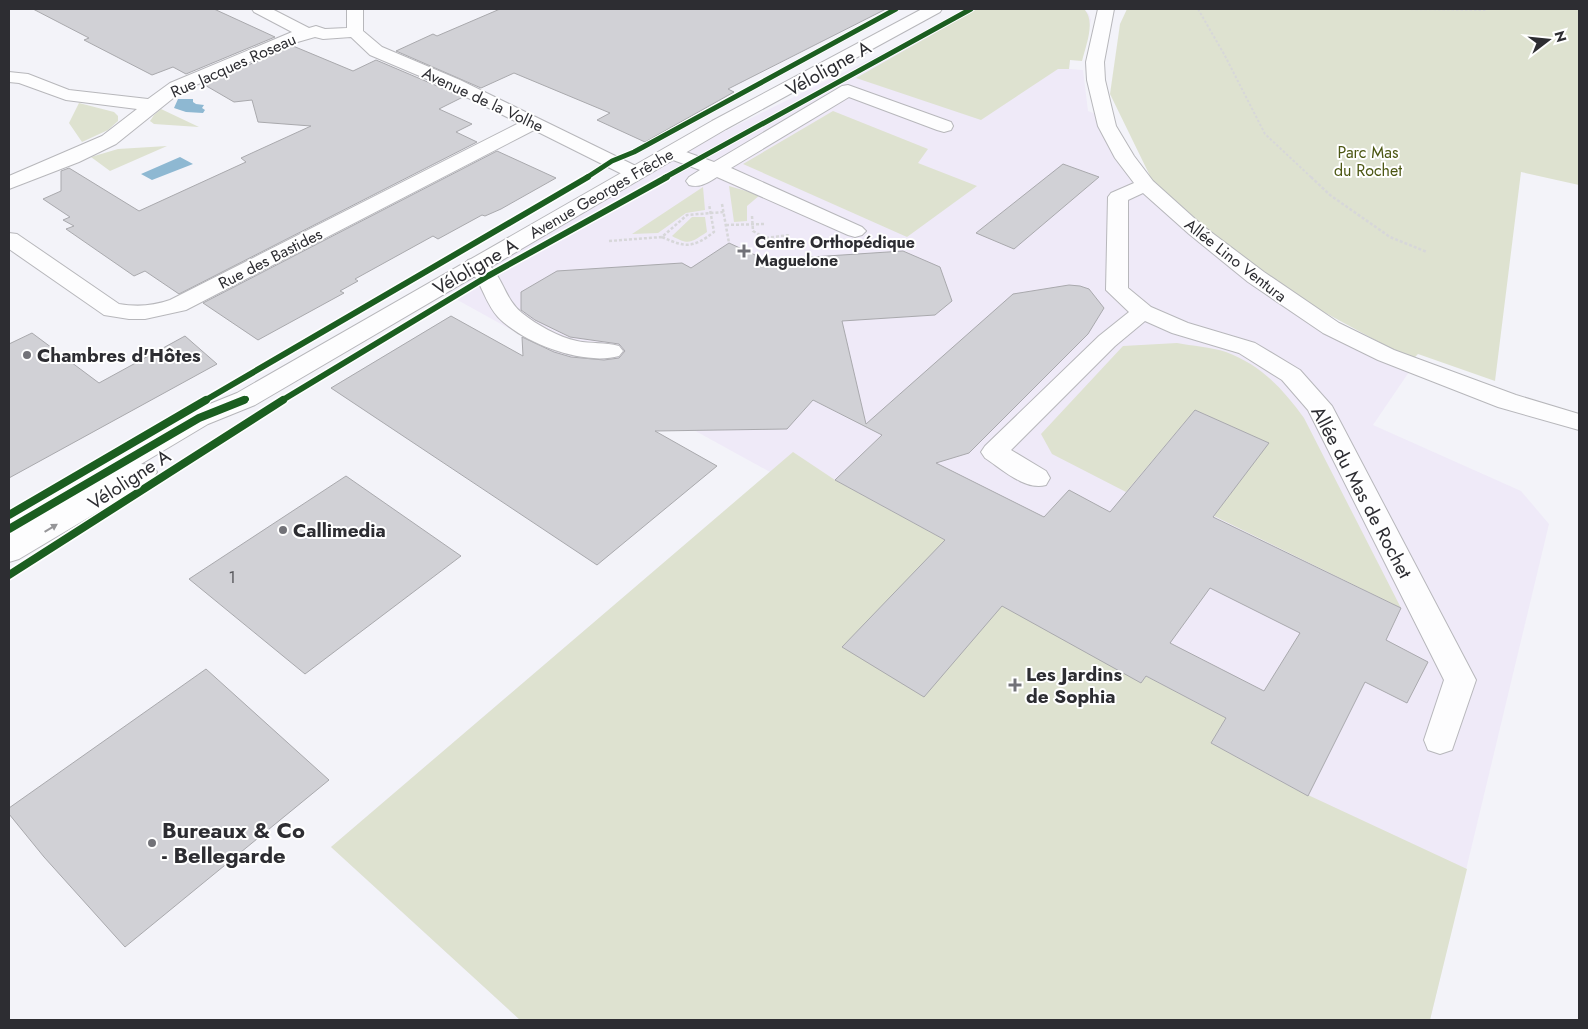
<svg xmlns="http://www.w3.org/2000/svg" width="1588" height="1029" font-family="Jost,sans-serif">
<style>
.medical{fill:#efeaf8}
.green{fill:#dee2d0}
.water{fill:#8eb8d2}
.building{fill:#d1d1d6;stroke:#a9a9ad;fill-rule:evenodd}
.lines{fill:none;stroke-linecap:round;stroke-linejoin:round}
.minor-casing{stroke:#b7b7bb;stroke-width:2}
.major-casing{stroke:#b7b7bb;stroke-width:2}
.path-far1{stroke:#d7d7d9;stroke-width:2;stroke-dasharray:2.5 2;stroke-linecap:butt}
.path{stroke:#d7d7d9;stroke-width:2.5;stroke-dasharray:3 2;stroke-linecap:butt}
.minor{fill:#fdfdfe;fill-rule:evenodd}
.major{fill:#fdfdfe;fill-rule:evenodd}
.cycleway-far2-casing{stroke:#fff;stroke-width:7}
.cycleway-far1-casing{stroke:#fff;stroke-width:9}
.cycleway-casing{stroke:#fff;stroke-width:11}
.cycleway-far2{stroke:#1b5e20;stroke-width:5}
.cycleway-far1{stroke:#1b5e20;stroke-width:6}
.cycleway{stroke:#1b5e20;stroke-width:8}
.oneway{fill:#959598}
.poi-dot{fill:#727278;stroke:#fff;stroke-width:2}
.labels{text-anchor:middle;stroke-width:4;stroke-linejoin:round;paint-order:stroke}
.far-street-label{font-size:16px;fill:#2d2d32;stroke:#fff}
.far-park-label{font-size:16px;fill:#4c5713;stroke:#fff}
.far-poi-label{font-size:16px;font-weight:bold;fill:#2d2d32;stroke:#fff;text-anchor:start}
.number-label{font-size:16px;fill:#56565b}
.street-label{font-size:19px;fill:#2d2d32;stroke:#fff}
.poi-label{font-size:19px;font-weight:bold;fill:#2d2d32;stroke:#fff;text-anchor:start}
.near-poi-label{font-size:22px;font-weight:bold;fill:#2d2d32;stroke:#fff;text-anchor:start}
</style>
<rect width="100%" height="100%" fill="#f3f3f9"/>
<path class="medical" d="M971,9H1084L1089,14L1091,20L1082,60H1070L1069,69L1083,70L1088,111L1101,116L1133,171L1209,249L1262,293L1329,336L1409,372L1373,425L1521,491L1549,524L1430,1020H520L331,847L770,472L443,292L657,165Z"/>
<path class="green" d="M977,9H1084C1096,21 1086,45 1082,61L1070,60L1069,69H1058L981,120L856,78Z
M1127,9H1579V185L1521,172L1495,381L1418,354L1412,360L1287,292L1219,239L1152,180L1110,94L1120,24Z
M79,103L114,112L118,116V121L108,130L82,142L69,123Z
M161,109L199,127L154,124L150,121L154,115Z
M833,111L928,149L918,163L977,186L907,237L743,164Z
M167,146L110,171L91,157L118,149Z
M729,186L760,195L747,206V221L734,222Z
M703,187L705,210L686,213L658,233L632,234Z
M692,217H705L707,232C691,242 690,246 672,236Z
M1177,343C1192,346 1211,347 1226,352C1261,365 1283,389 1304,418L1401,608L1214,516L1268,443L1195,410L1126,492L1052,454L1041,434L1123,346Z
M793,452L835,480L945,540L993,615L1022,583L1146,676L1226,718L1211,743L1293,788L1467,869L1430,1020H520L331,847Z"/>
<path class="water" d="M178,99H193V102L196,104L204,105L202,108L205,110L203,113L186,112L174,108Z
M180,157L193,164L152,180L141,174Z"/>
<path class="building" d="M33,9H214L275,37L186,74L173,67L152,75L84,40L89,38Z
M500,9H886L728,89L734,92L645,142L597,120L610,113L514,73L481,88L396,51L433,34L437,36Z
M293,46L353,71L376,60L463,97L439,109L472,124L456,132L477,142L179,294L145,271L134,276L66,229L74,226L63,220L70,217L43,199L61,191V171L69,168L139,211L246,162L241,158L311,126L258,122L252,100L234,102L203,84Z
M497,151L556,178L501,209L485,216L482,215L438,239L433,236L355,279L358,281L340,291L344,293L258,340L203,303Z
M1063,164L1099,177L1014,249L976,233Z
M729,243L766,260L903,251L940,267L952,301L935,315L842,321L866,424L1013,294L1069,285L1080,286L1089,289L1104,308L1088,334L969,453L936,463L1044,517L1069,490L1110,512L1195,410L1269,443L1213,517L1401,608L1386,640L1428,662L1407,703L1365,682L1308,796L1211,743L1226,718L1146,676L1141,683L1002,606L924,697L842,647L945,540L835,480L882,435L813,400L787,429L655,431L717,466L597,565L331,388L451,316L523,356L522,337L554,352L571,357L604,360L619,358L625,351L619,344L570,337L535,320L521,310V292L557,271L682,263L691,268ZM1210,588L1300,633L1264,691L1170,643Z
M32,333L99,383L185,336L217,364L9,478V344Z
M346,476L461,556L305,674L189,579Z
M206,669L329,780L125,947L44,857L9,814V808Z"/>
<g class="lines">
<defs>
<path id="minor" d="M252,9H272L309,28L316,26L325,29L347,28V9H363V31L382,47L460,80L642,169L645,173L642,177L635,179L628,177L534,130L186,310L145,319H129L104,315L9,249V233L17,234L119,304C137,307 153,306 170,300L519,123L448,88L370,55L351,37L323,39L315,37L294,43L182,91L116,144L79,162L9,189V176L102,136L137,109L66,100L19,83L9,82V72L28,74L69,90L148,99L170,83L292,32L254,12Z
M1098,9H1114L1104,62L1105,80L1116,126L1134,156L1153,181L1203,226L1264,272L1339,323L1394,350L1516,395L1579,414V430L1498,407L1378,360L1323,333L1248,282L1189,234L1143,193L1128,200V288L1151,307L1188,323L1255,343L1300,370L1332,406L1476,680L1452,750L1440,754L1428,750L1424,740L1444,680L1308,410L1282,380L1239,353L1172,333L1145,321L1115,346L1011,450L1046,471L1050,478L1046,485C1025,491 1002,469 985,458L981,452L985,446L1099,336L1129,312L1106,290L1108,197L1111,193L1134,183L1115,158L1098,126L1087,80L1086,62Z
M848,85L951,122L953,126L951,130L944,132L937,130L849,97L731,168L862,227L866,231L862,235L855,237L848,235L717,177C707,183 700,188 689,185L686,181L689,177L700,170L665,157L662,153L665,149L672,147L714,162L842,86Z
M476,258C502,265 502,298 522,313C537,325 558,337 577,341C591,344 605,342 619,346L623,351L619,356C583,366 523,343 498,317C488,306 484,292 477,280C474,274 469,270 465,265L468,260Z"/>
<path id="major" d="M922,9H942L940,12L726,129L255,405L208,424L141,464L153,465L157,472L153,479L19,559L9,562V516L190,412L237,393L712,121Z"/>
</defs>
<use href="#minor" class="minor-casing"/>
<use href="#major" class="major-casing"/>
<path class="path-far1" d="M1198,9L1224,54L1265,134L1312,178
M1402,9L1486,10"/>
<path class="path" d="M1311,177L1330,195L1390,237L1427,252
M722,204L729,243
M752,216L753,231L765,238L790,235
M726,225L764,224
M662,237C686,248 693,248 714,232L709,204
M609,241L662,237L687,215L724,212"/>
<use href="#minor" class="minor"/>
<use href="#major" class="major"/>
<defs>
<path id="cycleway-far2" d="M586,178L612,161L634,152L896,9
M664,178L971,9"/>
<path id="cycleway-far1" d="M204,401L588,177
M241,401L246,399
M281,401L488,276L667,177"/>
<path id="cycleway" d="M9,515L206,400
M9,529L199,418L244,400
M9,575L283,400"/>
</defs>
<use href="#cycleway-far2" class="cycleway-far2-casing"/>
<use href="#cycleway-far1" class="cycleway-far1-casing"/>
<use href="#cycleway" class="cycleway-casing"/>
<use href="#cycleway-far2" class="cycleway-far2"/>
<use href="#cycleway-far1" class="cycleway-far1"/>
<use href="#cycleway" class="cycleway"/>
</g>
<defs><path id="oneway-solid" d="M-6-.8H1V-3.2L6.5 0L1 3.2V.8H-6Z" transform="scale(1.25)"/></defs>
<use class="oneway" href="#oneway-solid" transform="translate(51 528) rotate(-31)"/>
<g class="poi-dot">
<path d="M741.5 243.5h5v5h5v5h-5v5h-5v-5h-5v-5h5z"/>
<circle cx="27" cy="355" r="5"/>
<circle cx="283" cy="530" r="5"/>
<path d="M1012.5 677.5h5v5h5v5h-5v5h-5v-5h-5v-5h5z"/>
<circle cx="152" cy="843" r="5"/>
</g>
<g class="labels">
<g class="far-street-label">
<text transform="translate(233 65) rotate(-24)" y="6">Rue Jacques Roseau</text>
<text transform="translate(483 99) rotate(25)" y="6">Avenue de la Volhe</text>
<text transform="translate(601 193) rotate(-30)" y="6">Avenue Georges Frêche</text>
<text transform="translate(270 258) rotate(-27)" y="6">Rue des Bastides</text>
<text transform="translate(1236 260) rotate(38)" y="6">Allée Lino Ventura</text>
</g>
<g class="far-park-label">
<text x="1368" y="158">Parc Mas<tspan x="1368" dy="18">du Rochet</tspan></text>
</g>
<g class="far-poi-label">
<text x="755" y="248">Centre Orthopédique<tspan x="755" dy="18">Maguelone</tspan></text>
</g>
<g class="number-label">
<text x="232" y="583">1</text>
</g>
<g class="street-label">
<text transform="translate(828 68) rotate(-29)" y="7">Véloligne A</text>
<text transform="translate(475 266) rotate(-30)" y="7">Véloligne A</text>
<text transform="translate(129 479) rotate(-33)" y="7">Véloligne A</text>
<text transform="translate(1362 492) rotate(62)" y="7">Allée du Mas de Rochet</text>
</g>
<g class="poi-label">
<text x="37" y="362">Chambres d'Hôtes</text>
<text x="293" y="537">Callimedia</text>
<text x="1026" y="681">Les Jardins<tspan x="1026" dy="22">de Sophia</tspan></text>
</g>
<g class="near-poi-label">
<text x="162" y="838">Bureaux &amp; Co<tspan x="162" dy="25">- Bellegarde</tspan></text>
</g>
</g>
<rect width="1588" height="1029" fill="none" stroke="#2d2d32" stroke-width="20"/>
<g transform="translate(1548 40) rotate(74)" stroke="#ffffff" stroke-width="4" paint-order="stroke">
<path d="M0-4L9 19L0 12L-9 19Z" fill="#2d2d32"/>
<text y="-8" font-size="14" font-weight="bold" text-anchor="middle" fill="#2d2d32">N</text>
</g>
</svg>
